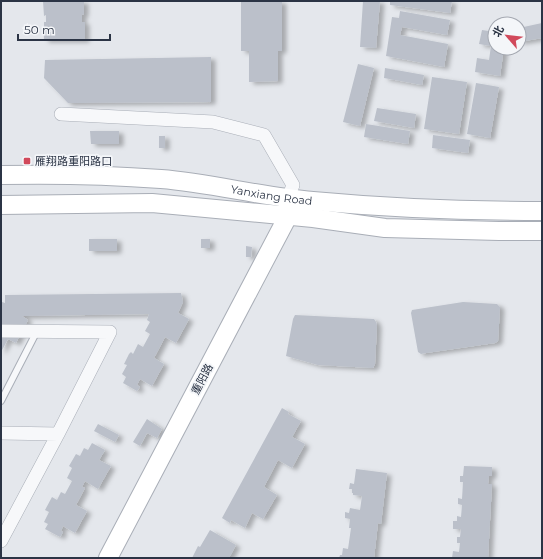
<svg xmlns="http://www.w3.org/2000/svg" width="543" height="559" font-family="Montserrat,'Noto Sans SC',sans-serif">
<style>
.building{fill:#bbc0ca;filter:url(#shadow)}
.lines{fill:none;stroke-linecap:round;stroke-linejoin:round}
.lane-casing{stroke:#a9aeb7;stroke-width:8}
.street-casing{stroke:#a9aeb7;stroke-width:14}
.secondary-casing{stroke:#a9aeb7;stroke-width:20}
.lane{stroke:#f7f8fa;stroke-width:6}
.street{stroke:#f7f8fa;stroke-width:13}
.secondary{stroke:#fff;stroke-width:18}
.poi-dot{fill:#d1495b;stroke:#f4f6f9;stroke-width:1.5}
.labels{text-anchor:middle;stroke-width:3.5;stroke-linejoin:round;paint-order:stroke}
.poi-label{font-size:11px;fill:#2b3445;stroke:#f4f6f9;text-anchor:start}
.street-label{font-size:11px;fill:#2b3445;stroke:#f4f6f9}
</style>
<defs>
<filter id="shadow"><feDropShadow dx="4.5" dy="2.5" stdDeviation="2" flood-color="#0004"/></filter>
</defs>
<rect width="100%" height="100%" fill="#e4e7ec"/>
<path class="building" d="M43,1H84V14L82,15V22H85V40H44V22H46V15L44,16Z
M241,1H282V51H278V81L249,82V51H241Z
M363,1H380L376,48L360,47Z
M390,1H452L450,13L390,5Z
M400,11L450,20L447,35L402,27L400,35L448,44L444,67L386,56L392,17L399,18Z
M542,23V38L519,42V28Z
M482,30L495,32V48H504L500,76L475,72L477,58L489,60L491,46L479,44Z
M211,57V102L68,103L44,78L45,60Z
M358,64L374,68L360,126L343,122Z
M385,68L424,75L422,85L384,78Z
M432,77L467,82L459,134L424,129Z
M476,83L499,87L490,138L467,134Z
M377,108L416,114L414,128L374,121Z
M366,124L410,131L408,144L364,137Z
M90,131H119V144H91Z
M433,135L470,140L468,153L432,148Z
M159,136H165V148H159Z
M89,239H117V251H89Z
M201,239H210V248H201Z
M246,246L252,247L251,257H246Z
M181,293L183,302L178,313L189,319L176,343L165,337L163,341L154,358L164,364L152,386L140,379L137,385L140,387L137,391L123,383L126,377L122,374L127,365L124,364L129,354L131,352L133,354L138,344L143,347L150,334L145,331L150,322L147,320L149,314L23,316H22L28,320L16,343L8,339L1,352V304L2,302L5,303V295Z
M463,302L497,304L500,307L498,341L495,343L426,353L421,354L418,352L411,313L412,310Z
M295,315L374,319L376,322L377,326L375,364L373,368L318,365L286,356L293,319Z
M282,408L289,412L288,414L301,421L292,437L305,444L292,468L278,460L264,487L277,495L263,519L252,513L245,528L231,520L230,523L222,518Z
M147,419L162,429L157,438L147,433L140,446L133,442Z
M98,424L119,435L115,442L94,431Z
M92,443L105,450L99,460L111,466L98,489L85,481L82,487L85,488L76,505L87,511L75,533L63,526L61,531L63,532L60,537L45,529L48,524L44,522L49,512L45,510L52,497L57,500L61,492L65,494L72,481L67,478L72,468L69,466L76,454L80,456L84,448L88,450Z
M464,466L492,467V476H489L488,484H492L488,558H452L453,551L459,552L460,543H457V537H460L461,529H453V521H457V516L461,517L462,505L458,504V498L462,499L463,482H460V476H463Z
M356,469L387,473L381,524L378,523L374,558H339L340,555H342L343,548L348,549L351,528H349L350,519L345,518V512L349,513L350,508L360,510L362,496L353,495V493H352V489H349L350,483L354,484Z
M210,530L236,545L229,558H192L198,546L200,547Z"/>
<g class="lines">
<defs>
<path id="lane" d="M1,401L37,331"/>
<path id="street" d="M61,114L213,122L264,135L293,185L288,199
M1,331L110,332L58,434L1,433
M1,541L58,434"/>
<g id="secondary">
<path id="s1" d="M1,175C54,174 108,175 161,179C212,183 262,197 313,201C389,208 466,211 542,211"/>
<path d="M1,205L152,203L313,218L385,228L499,231H542"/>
<path d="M108,558L288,216V205"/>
</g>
</defs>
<use href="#lane" class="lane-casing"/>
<use href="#street" class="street-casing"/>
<use href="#secondary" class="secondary-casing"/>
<use href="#lane" class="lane"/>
<use href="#street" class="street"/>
<use href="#secondary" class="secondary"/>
</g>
<rect class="poi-dot" x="23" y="157" width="8" height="8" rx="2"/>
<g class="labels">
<g class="poi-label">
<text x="35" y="165">雁翔路重阳路口</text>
</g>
<g class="street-label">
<text dy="4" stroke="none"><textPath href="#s1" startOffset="272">Yanxiang Road</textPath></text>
<text transform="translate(202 379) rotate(-62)" y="4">重阳路</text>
</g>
</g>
<rect width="543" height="559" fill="none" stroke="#2b3445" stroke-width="4"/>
<g transform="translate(507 36) rotate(298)"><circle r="19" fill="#f4f6f9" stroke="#a4a8b1"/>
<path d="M0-3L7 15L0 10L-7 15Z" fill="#d1495b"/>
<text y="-6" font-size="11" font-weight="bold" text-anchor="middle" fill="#2b3445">北</text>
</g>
<path d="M18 34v6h92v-6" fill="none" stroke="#2b3445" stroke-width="2"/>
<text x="24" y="34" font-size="12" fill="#2b3445" stroke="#f4f6f9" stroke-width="3" paint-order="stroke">50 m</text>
</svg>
